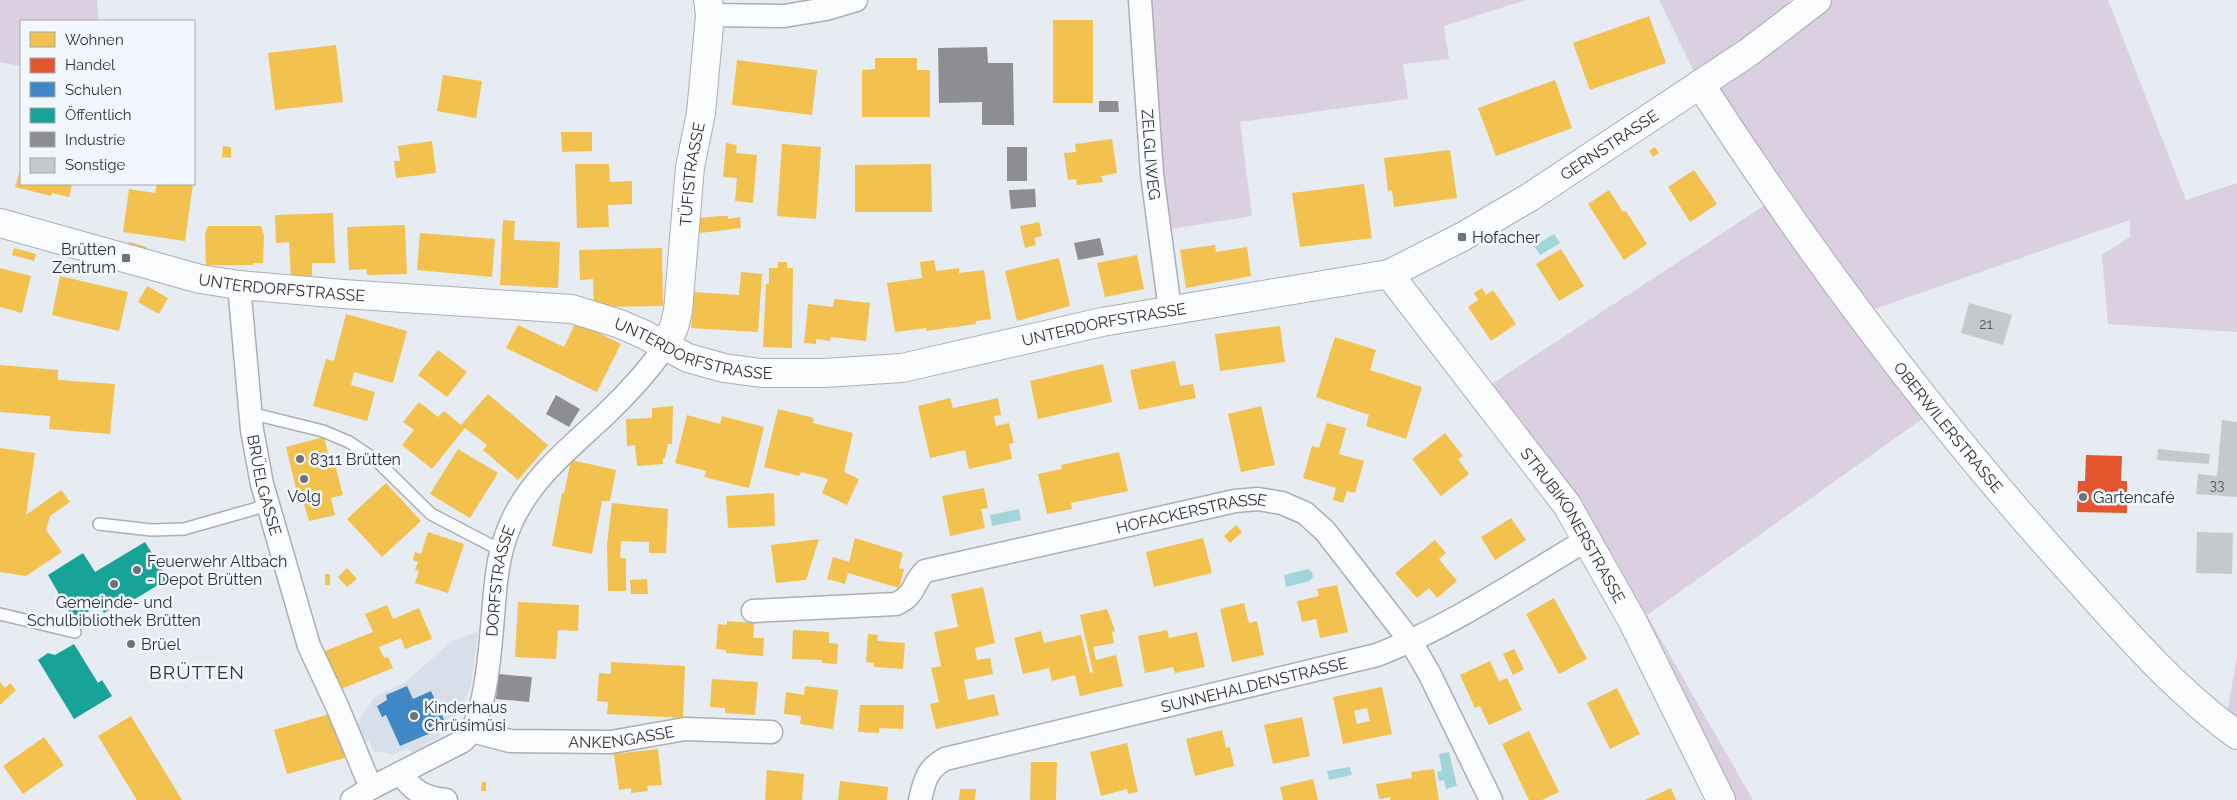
<svg xmlns="http://www.w3.org/2000/svg" width="2237" height="800" font-family="Raleway,sans-serif">
<style>
.built{fill:#d7dfeb}
.green{fill:#dbcfe2}
.water{fill:#a1d5da}
.homes{fill:#f2c14e;fill-rule:evenodd}
.shops{fill:#e4572e}
.schools{fill:#3f88c5}
.public{fill:#17a398}
.industry{fill:#8d8d92}
.building{fill:#c4c9cd}
.lines{fill:none;stroke-linecap:round;stroke-linejoin:round}
.service-casing{stroke:#acaeb4;stroke-width:14}
.minor-casing{stroke:#acaeb4;stroke-width:25}
.tertiary-casing{stroke:#acaeb4;stroke-width:30}
.service{stroke:#fbfcfd;stroke-width:11}
.minor{stroke:#fbfcfd;stroke-width:22}
.tertiary{stroke:#fbfcfd;stroke-width:28}
.poi-dot{fill:#6f7378;stroke:#f2f7fe;stroke-width:2}
.labels{text-anchor:middle;stroke-width:5;stroke-linejoin:round;paint-order:stroke}
.number-label{font-size:14px;fill:#54585c}
.street-label{font-size:16px;fill:#2f3236;stroke:#f2f7fe}
.poi-label{font-size:16px;fill:#2f3236;stroke:#f2f7fe;text-anchor:start}
.quarter-label{font-size:19px;letter-spacing:1px;fill:#2f3236;stroke:#f2f7fe}
</style>
<rect width="100%" height="100%" fill="#e7ebf2"/>
<path class="built" d="M478,632L471,685L460,714L439,737L412,753L408,748L392,755L379,751L375,753L369,741L362,744L354,727L375,697L407,681L453,640Z"/>
<path class="green" d="M0,0H97L98,21H21V66L0,62Z
M1140,0H1526L1444,26L1449,59L1403,64L1408,99L1240,122L1252,216L1159,231Z
M1659,0H1789L1790,21L1817,0H2108L2186,200L2237,183V332L2108,324L2102,255L2130,237V220L1860,314L1933,411L1647,615L1753,800H1721L1633,622L1481,391L1776,198L1700,84Z
M2237,656V735L2225,726Z"/>
<path class="water" d="M1554,234L1560,243L1540,255L1534,246Z
M1019,509L1021,520L992,526L990,515Z
M1308,569L1312,572L1313,577L1310,581L1286,587L1284,575Z
M1449,752L1457,786L1446,789L1444,780L1439,781L1437,772L1442,771L1439,754Z
M1350,767L1352,775L1329,780L1327,771Z"/>
<path class="homes" d="M1649,16L1666,63L1590,90L1573,43Z
M1053,20H1093V103H1053Z
M336,45L343,102L275,110L268,53Z
M875,58H917V70H930V117H862V70L875,69Z
M737,60L817,70L812,115L732,105Z
M443,75L482,81L476,118L437,111Z
M1555,80L1572,128L1496,156L1478,108Z
M561,132H592V151L562,152Z
M1112,139L1117,173L1101,176L1103,182L1077,185L1076,179L1068,180L1064,153L1076,152L1075,144Z
M432,141L436,173L396,178L394,161H400L398,146Z
M726,143L737,145L736,153L757,155L753,203L735,201L737,178L723,177Z
M782,144L821,147L816,219L777,216Z
M223,146L231,147V158L222,157Z
M1655,147L1659,153L1653,157L1649,151Z
M1450,150L1457,198L1394,207L1392,190L1388,191L1384,158Z
M575,164H609L610,182L632,181V204L608,205L609,227L577,228Z
M931,164L932,212H855V165Z
M21,167V184H72L69,197L52,193L51,196L15,187Z
M1694,170L1717,204L1690,222L1668,187Z
M157,184H193L185,241L123,232L129,189L155,193Z
M1364,184L1372,238L1300,247L1292,193Z
M1609,190L1623,212L1626,211L1647,244L1624,260L1588,204Z
M333,213L335,263H312V276L291,277L289,242L276,243L275,215Z
M721,216H728V219L740,217L741,228L700,233L698,218Z
M503,220L515,221L514,240L560,242L558,288L500,285Z
M1039,222L1042,236L1034,238L1036,245L1025,248L1020,226Z
M405,225L407,274L367,275L366,269L349,270L347,227Z
M208,226H261L264,235L263,263H253V265H206L205,234Z
M420,233L495,239L492,277L417,270Z
M129,242L147,247L145,253L127,248Z
M1215,245L1216,252L1247,247L1251,276L1186,288L1180,250Z
M14,248L36,254L34,261L12,255Z
M662,248L663,306L594,307L593,279L580,280L579,250Z
M1561,249L1584,286L1559,301L1536,264Z
M1137,255L1144,289L1105,297L1097,263Z
M1059,258L1070,306L1017,321L1005,271Z
M934,260L936,271L959,268V273L984,270L991,319L976,321V324L926,331V328L895,332L887,283L922,278L920,262Z
M778,262H787V268H793L792,348L763,347L766,284H769V268H778Z
M0,268L31,276L22,313L0,307Z
M741,272L762,274L758,332L691,328L694,292L739,295Z
M60,276L128,292L119,331L52,315Z
M147,286L168,298L159,314L138,302Z
M1482,288L1486,295L1493,290L1516,324L1491,341L1468,307L1478,300L1474,293Z
M834,299L870,303L866,341L831,337L830,341L816,339V344L804,343L808,304L833,307Z
M346,314L407,331L393,383L354,372L351,385L375,392L367,421L313,406L326,359L334,361Z
M576,322L621,344L597,392L506,348L518,325L564,347Z
M1280,326L1285,362L1220,371L1215,334Z
M1335,337L1376,350L1370,370L1422,387L1406,439L1366,426L1369,415L1316,397Z
M438,350L467,372L447,397L418,375Z
M1175,361L1180,386L1193,384L1196,398L1139,410L1130,370Z
M1103,364L1112,402L1038,419L1030,381Z
M0,365L58,370V380L115,384L110,434L49,429L50,416L0,412Z
M488,394L548,445L518,480L483,450L487,445L465,428L432,469L402,445L414,430L403,422L419,402L438,417L444,411L461,425Z
M950,398L953,408L998,398L1001,415L994,416L996,426L1009,423L1014,443L1009,444L1012,459L969,469L965,450L930,458L918,406Z
M673,406L672,444H668L665,458H663V464L637,466L635,445L627,446L626,419L652,418V408Z
M1261,406L1275,465L1241,472L1228,414Z
M778,409L814,418L813,423L853,433L844,472L859,479L847,505L822,493L828,479L801,472L799,476L764,467Z
M687,415L720,424L722,416L764,427L749,488L704,477L706,471L675,463Z
M1327,423L1346,428L1339,454L1364,461L1355,493L1347,491L1343,503L1333,500L1336,488L1303,478L1312,446L1319,448Z
M1445,433L1463,456L1458,459L1469,474L1441,496L1412,459Z
M324,437L330,462L334,461L343,495L331,498L335,515L309,521L304,504L300,505L286,447Z
M0,448L35,453L26,515L61,490L70,502L50,516L46,530L62,552L26,576L0,572Z
M458,449L498,473L470,518L430,494Z
M1119,452L1128,491L1071,503L1072,509L1047,514L1038,474L1062,469L1061,465Z
M571,460L616,470L610,501H602L592,554L552,546L562,493H564Z
M386,483L421,521L382,557L347,519Z
M984,488L988,508L981,509L985,528L950,536L942,496Z
M774,493L775,526L728,528L726,496Z
M612,503L668,509L666,553H649V542L621,541L620,558H626V591H608L607,545Z
M1511,518L1526,540L1495,560L1481,537Z
M1236,525L1242,532L1230,543L1224,536Z
M428,532L464,544L448,593L415,583L419,571L415,570L418,562L413,560L415,552L421,554Z
M855,538L903,553L899,568L904,569L899,588L848,573L845,584L827,579L833,557L849,562Z
M1203,538L1212,573L1154,587L1146,552Z
M819,539L806,580L776,583L771,545Z
M1435,540L1446,553L1439,559L1457,581L1437,598L1429,588L1417,598L1395,573Z
M347,568L357,579L347,587L338,577Z
M325,574H330V585H325Z
M647,579L648,594H631L630,580Z
M1337,585L1348,632L1320,638L1316,619L1302,622L1297,601L1319,596L1317,589Z
M983,587L995,643L975,648L977,660L990,658L993,674L964,680L968,700L994,694L999,715L936,729L930,704L939,702L931,668L941,666L934,632L958,627L951,594Z
M1554,598L1587,659L1559,674L1526,614Z
M518,602L579,605L578,631L558,630L556,659L515,657Z
M1244,603L1249,623L1257,621L1264,655L1232,662L1220,609Z
M387,605L393,619L419,608L432,639L405,649L401,638L379,647L384,658L388,657L393,668L336,691L320,653L373,632L365,614Z
M1107,609L1115,631L1112,632L1114,643L1093,647L1096,660L1116,655L1123,686L1080,696L1075,675L1052,681L1049,668L1023,674L1014,638L1041,631L1044,643L1081,635L1090,673L1093,672L1080,615Z
M727,621L754,623L753,638H764L763,656L726,653V650L716,649L718,624L727,625Z
M793,630L829,632V643L838,644L837,664L822,663V660L792,659Z
M1167,630L1169,638L1197,632L1205,667L1175,673L1173,667L1145,673L1138,636Z
M868,634L878,635L877,641L905,643L903,669L874,667V663L866,662Z
M1514,649L1524,669L1513,675L1503,654Z
M1490,661L1499,681L1507,678L1522,710L1489,725L1480,706L1475,708L1460,675Z
M611,662L685,666L683,718L607,714L608,702L597,701L599,673L611,674Z
M712,679L758,682L755,715L725,713V708L710,707Z
M0,682L5,688L10,683L16,690L0,705Z
M805,686L838,690L833,729L800,724L801,716L784,714L786,692L804,695Z
M1382,687L1392,734L1343,744L1333,697ZM1367,708L1370,721L1357,724L1354,711Z
M1617,688L1640,734L1610,749L1587,703Z
M860,705H904L903,729L879,728V733L858,732Z
M333,713L345,758L287,774L274,730Z
M131,716L182,800H137L98,736Z
M1302,717L1310,756L1273,764L1264,725Z
M1222,730L1226,748L1230,747L1234,766L1195,776L1186,739Z
M1529,731L1559,792L1542,800H1529L1502,744Z
M44,737L64,765L23,794L3,766Z
M1127,743L1138,792L1128,794L1127,789L1101,796L1090,752Z
M658,749L662,785L647,786L648,791L631,793V788L619,790L614,754Z
M1031,762H1057L1056,800H1030Z
M1434,769L1439,800H1390V797L1379,799L1376,784L1412,778L1411,772Z
M767,770L804,774L802,800H765Z
M1313,779L1318,800H1283L1280,787Z
M840,781L888,787L887,800H838Z
M482,782H486V791H481Z
M1671,788L1676,800H1645Z
M960,789H976L975,800H959Z"/>
<path class="shops" d="M2086,455L2122,456L2121,481H2127V513L2077,512L2078,481H2085Z"/>
<path class="schools" d="M407,686L413,699L431,691L447,726L400,746L386,715L382,717L377,706L387,700L386,695Z"/>
<path class="public" d="M145,542L168,579L135,599L130,597L104,613L99,605L74,620L48,575L83,553L95,572Z
M74,644L98,683L102,680L112,696L74,719L38,660L48,653L55,655Z"/>
<path class="industry" d="M987,47L988,63H1013L1014,125H982V102L939,103L938,48Z
M1099,101H1118L1119,112H1099Z
M1007,147H1027V181H1007Z
M1035,189L1036,207L1011,209L1009,190Z
M1100,238L1104,255L1078,260L1074,243Z
M556,395L580,409L569,427L546,414Z
M498,674L532,677L529,702L496,699Z"/>
<path class="building" d="M1969,303L2012,315L2003,345L1961,333Z
M2222,420L2237,422V497L2196,494L2198,474L2217,476Z
M2158,449L2210,454L2209,464L2157,460Z
M2197,532L2233,533L2232,574L2196,573Z"/>
<g class="lines">
<defs>
<path id="service" d="M250,413L323,431L349,442L376,460L431,514L502,551
M99,524L151,530L184,529L268,505
M0,614L75,632"/>
<g id="minor">
<path id="s1" d="M1140,0L1152,174L1170,310"/>
<path d="M710,15L784,16L826,9L856,0"/>
<path id="s2" d="M239,285L252,430L262,484L309,646L337,706L371,788"/>
<path id="s3" d="M753,611L896,604C917,594 911,585 925,571L1235,501L1258,499L1282,503L1305,513L1325,531L1411,642L1429,673L1491,800"/>
<path id="s4" d="M472,731L510,741L611,742L685,729L771,732"/>
<path d="M401,773C412,791 425,798 446,800"/>
<path id="s5" d="M352,800L371,788L461,742C492,723 491,611 497,575C499,557 504,539 511,523C531,478 570,448 605,415C627,394 648,371 665,347"/>
<path id="s6" d="M920,800C925,780 926,770 945,759L1377,655C1452,626 1519,580 1588,539"/>
</g>
<g id="tertiary">
<path id="s7" d="M1700,84C1810,254 1930,415 2065,565C2117,623 2173,689 2237,735"/>
<path id="s8" d="M0,223L200,279L239,285L343,294L572,309L620,324L643,334L688,358L724,368L761,373H824L902,368L1102,322L1389,274L1462,237L1530,197L1749,52L1817,0"/>
<path id="s9" d="M1389,274L1567,505L1633,622L1721,800"/>
<path id="s10" d="M665,347L674,327L678,311L690,167L701,113L710,15L708,0"/>
</g>
</defs>
<use href="#service" class="service-casing"/>
<use href="#minor" class="minor-casing"/>
<use href="#tertiary" class="tertiary-casing"/>
<use href="#service" class="service"/>
<use href="#minor" class="minor"/>
<use href="#tertiary" class="tertiary"/>
</g>
<g class="poi-dot">
<rect x="1457" y="232" width="10" height="10" rx="2.5"/>
<rect x="121" y="253" width="10" height="10" rx="2.5"/>
<circle cx="300" cy="459" r="5"/>
<circle cx="304" cy="479" r="5"/>
<circle cx="2083" cy="497" r="5"/>
<circle cx="137" cy="570" r="5"/>
<circle cx="114" cy="584" r="5"/>
<circle cx="131" cy="644" r="5"/>
<circle cx="414" cy="716" r="5"/>
</g>
<g class="labels">
<g class="number-label">
<text x="1986" y="329">21</text>
<text x="2217" y="490">33</text>
</g>
<g class="street-label">
<text dy="6" stroke="none"><textPath href="#s8" startOffset="1675">GERNSTRASSE</textPath></text>
<text dy="6" stroke="none"><textPath href="#s1" startOffset="155">ZELGLIWEG</textPath></text>
<text dy="6" stroke="none"><textPath href="#s10" startOffset="176">TÜFISTRASSE</textPath></text>
<text dy="6" stroke="none"><textPath href="#s8" startOffset="290">UNTERDORFSTRASSE</textPath></text>
<text dy="6" stroke="none"><textPath href="#s8" startOffset="1130">UNTERDORFSTRASSE</textPath></text>
<text dy="6" stroke="none"><textPath href="#s8" startOffset="710">UNTERDORFSTRASSE</textPath></text>
<text dy="6" stroke="none"><textPath href="#s7" startOffset="424">OBERWILERSTRASSE</textPath></text>
<text dy="6" stroke="none"><textPath href="#s2" startOffset="202">BRÜELGASSE</textPath></text>
<text dy="6" stroke="none"><textPath href="#s3" startOffset="461">HOFACKERSTRASSE</textPath></text>
<text dy="6" stroke="none"><textPath href="#s9" startOffset="312">STRUBIKONERSTRASSE</textPath></text>
<text dy="6" stroke="none"><textPath href="#s5" startOffset="292">DORFSTRASSE</textPath></text>
<text dy="6" stroke="none"><textPath href="#s6" startOffset="368">SUNNEHALDENSTRASSE</textPath></text>
<text dy="6" stroke="none"><textPath href="#s4" startOffset="151">ANKENGASSE</textPath></text>
</g>
<g class="poi-label">
<text x="1472" y="243">Hofacher</text>
<text x="116" y="255" text-anchor="end">Brütten<tspan x="116" dy="18">Zentrum</tspan></text>
<text x="310" y="465">8311 Brütten</text>
<text x="304" y="502" text-anchor="middle">Volg</text>
<text x="2093" y="503">Gartencafé</text>
<text x="147" y="567">Feuerwehr Altbach<tspan x="147" dy="18">- Depot Brütten</tspan></text>
<text x="114" y="608" text-anchor="middle">Gemeinde- und<tspan x="114" dy="18">Schulbibliothek Brütten</tspan></text>
<text x="141" y="650">Brüel</text>
<text x="424" y="713">Kinderhaus<tspan x="424" dy="18">Chrüsimüsi</tspan></text>
</g>
<g class="quarter-label">
<text x="197" y="679">BRÜTTEN</text>
</g>
</g>
<rect x="20" y="20" width="175" height="165" fill="#f2f7fe" stroke="#a4a8ae"/>
<rect x="30" y="32" width="25" height="15" fill="#f2c14e" stroke="#a4a8ae"/>
<text x="65" y="45" font-size="15" fill="#2f3236">Wohnen</text>
<rect x="30" y="58" width="25" height="15" fill="#e4572e" stroke="#a4a8ae"/>
<text x="65" y="70" font-size="15" fill="#2f3236">Handel</text>
<rect x="30" y="82" width="25" height="15" fill="#3f88c5" stroke="#a4a8ae"/>
<text x="65" y="95" font-size="15" fill="#2f3236">Schulen</text>
<rect x="30" y="108" width="25" height="15" fill="#17a398" stroke="#a4a8ae"/>
<text x="65" y="120" font-size="15" fill="#2f3236">Öffentlich</text>
<rect x="30" y="132" width="25" height="15" fill="#8d8d92" stroke="#a4a8ae"/>
<text x="65" y="145" font-size="15" fill="#2f3236">Industrie</text>
<rect x="30" y="158" width="25" height="15" fill="#c4c9cd" stroke="#a4a8ae"/>
<text x="65" y="170" font-size="15" fill="#2f3236">Sonstige</text>
</svg>
